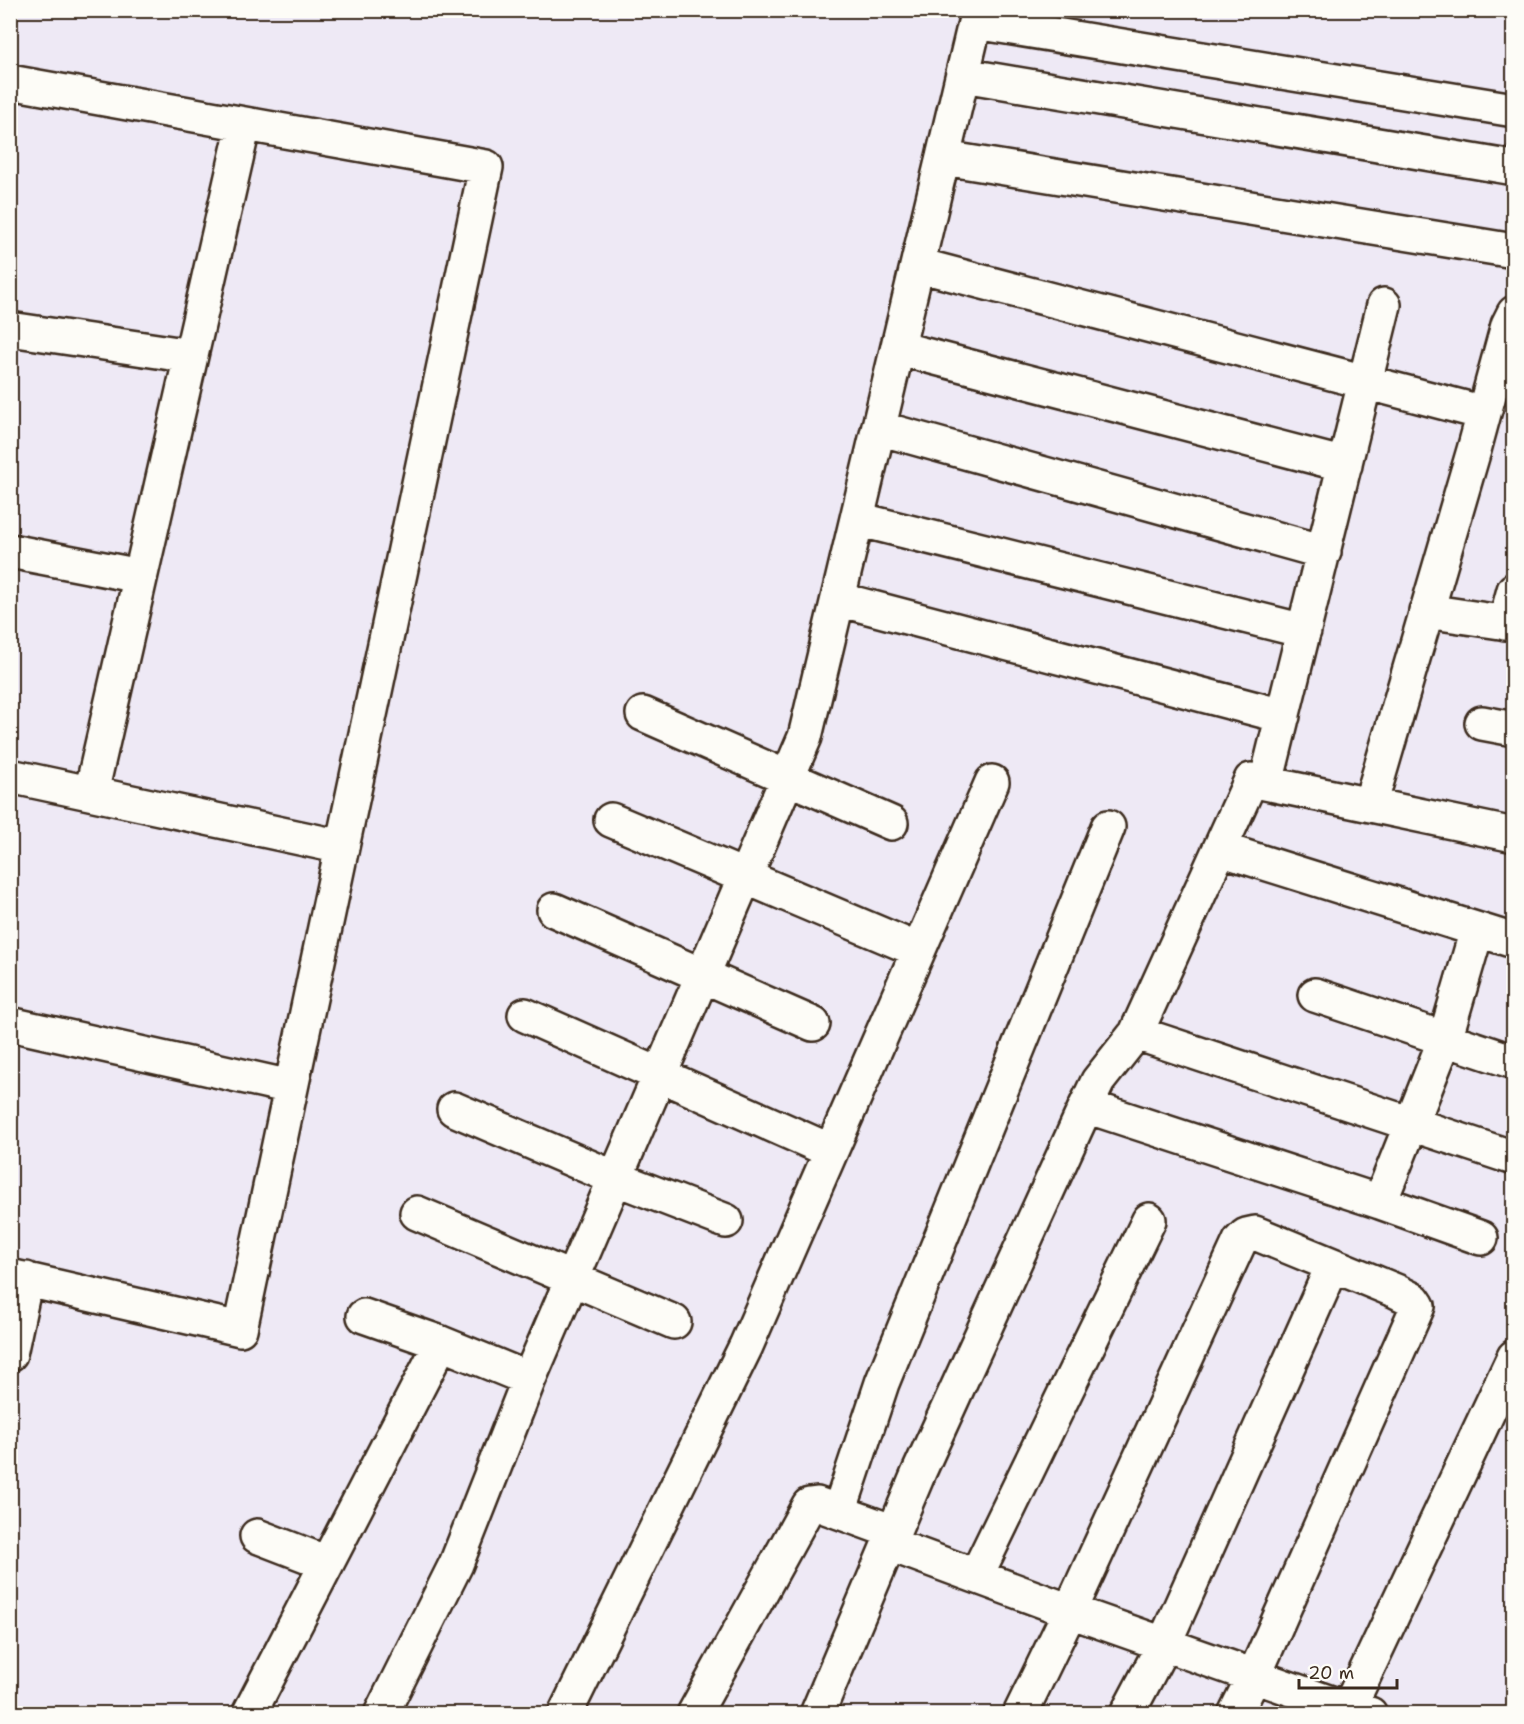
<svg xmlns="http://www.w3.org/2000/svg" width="1524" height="1724" font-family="'Shantell Sans',sans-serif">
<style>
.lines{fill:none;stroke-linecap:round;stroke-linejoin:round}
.minor-casing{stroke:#3b2a1e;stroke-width:38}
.minor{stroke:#fdfcf7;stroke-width:33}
</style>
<rect width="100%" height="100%" fill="#eee9f5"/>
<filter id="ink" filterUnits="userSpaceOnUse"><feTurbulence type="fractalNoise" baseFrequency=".0167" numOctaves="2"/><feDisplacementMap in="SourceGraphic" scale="12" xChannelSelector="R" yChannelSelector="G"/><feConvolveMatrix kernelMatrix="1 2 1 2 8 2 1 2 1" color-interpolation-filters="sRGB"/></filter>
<g filter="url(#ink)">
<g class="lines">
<defs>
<path id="minor" d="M976,22L1514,110
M963,75L1514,168
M10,82L486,167L240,1329L10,1276
M944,158L1514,251
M918,265L1484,413
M10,329L191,356
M898,348L1345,465
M879,428L1324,552
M857,519L1304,631
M10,551L140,576
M838,599L1283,716
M1426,611L1514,624
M1505,623L1514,590
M643,714L891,823
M1482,723L1514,729
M10,776L342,847
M1266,783L1384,305
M91,793L244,124
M1370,805L1474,450L1508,325L1514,313
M611,820L918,950
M1220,849L1514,941
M554,910L813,1024
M1315,995L1514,1062
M525,1015L831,1151
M10,1024L291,1087
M1136,1033L1514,1158
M1086,1106L1380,1202L1481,1238
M454,1109L615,1178L726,1221
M1380,1202L1445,1039L1477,930
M417,1213L674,1322
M364,1316L441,1343L529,1379
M10,1354L26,1279
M839,1512L882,1383L1108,827
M257,1536L327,1563
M889,1544L1070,1611L1348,1709L1370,1714
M976,1576L1149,1220
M249,1714L441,1343
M381,1714L456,1564L529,1379L805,737L978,10
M565,1714L746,1346L992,782
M694,1714L809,1505L817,1504L894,1532
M817,1714L919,1472L1086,1106L1098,1081L1136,1033L1251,780L1514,835
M1020,1714L1070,1611L1240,1241L1246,1235L1255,1233L1396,1291L1414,1300L1418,1306L1254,1676L1235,1714
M1127,1714L1164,1644L1333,1265
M1346,1714L1514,1357"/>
</defs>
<use href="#minor" class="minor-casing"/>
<use href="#minor" class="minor"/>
</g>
</g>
<rect width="1524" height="1724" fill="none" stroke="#fdfcf7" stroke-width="36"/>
<rect x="18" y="18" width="1488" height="1688" fill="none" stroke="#3b2a1e" stroke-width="2" filter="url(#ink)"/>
<path d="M1299 1679v9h98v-9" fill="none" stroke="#3b2a1e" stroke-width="3"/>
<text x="1308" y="1679" font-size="18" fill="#3b2a1e" stroke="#fdfcf7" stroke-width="4.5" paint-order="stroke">20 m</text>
</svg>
